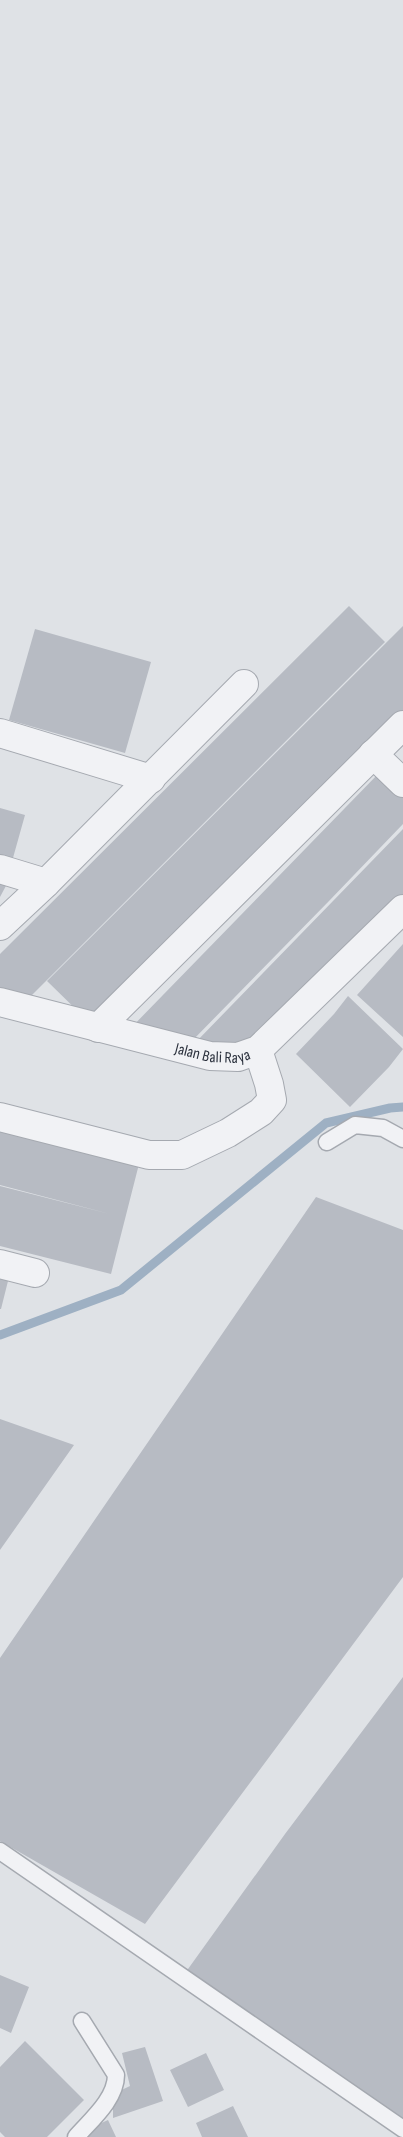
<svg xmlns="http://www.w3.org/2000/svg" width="403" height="2137" font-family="'Sofia Sans Condensed',sans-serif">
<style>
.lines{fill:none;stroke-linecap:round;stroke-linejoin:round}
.stream{stroke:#9eb0c3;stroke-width:9}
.building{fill:#b7bbc3}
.lane-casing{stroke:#a5a9b0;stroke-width:19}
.street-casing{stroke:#a5a9b0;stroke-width:30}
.lane{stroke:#f1f2f5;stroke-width:16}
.street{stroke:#f1f2f5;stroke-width:28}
.labels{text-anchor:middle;stroke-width:4;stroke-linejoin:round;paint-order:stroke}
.street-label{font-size:16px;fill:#2a303c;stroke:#eef1f4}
</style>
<rect width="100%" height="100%" fill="#dfe2e6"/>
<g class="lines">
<path class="stream" d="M0,1335L121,1290L326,1123L390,1108L403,1107"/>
</g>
<path class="building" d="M349,606L385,642L28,999L0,993V954Z
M403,626V712L90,1023L47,981Z
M35,629L151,662L125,753L9,720Z
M380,772L403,795V824L329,901L190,1043L126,1033Z
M0,808L25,815L11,865L0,861Z
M403,829V905L249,1048L194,1044Z
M0,880L8,882L0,897Z
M403,944V1037L357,995Z
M348,996L403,1049L389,1067L350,1107L296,1054L334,1014Z
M0,1128L139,1164L111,1274L0,1246V1186L110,1214L0,1185Z
M316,1197L403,1230V1577L145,1924L0,1841V1658Z
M0,1270L10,1273L1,1309H0Z
M0,1419L74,1445L0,1550Z
M403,1677V2119L183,1976L285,1834Z
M0,1975L29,1987L11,2033L0,2028Z
M25,2041L84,2100L47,2137H5L0,2132V2067Z
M145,2047L163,2101L113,2118V2094L130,2086L122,2053Z
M206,2053L224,2090L188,2107L170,2070Z
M233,2106L248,2137H202L196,2123Z
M108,2120L116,2137H86L84,2131Z"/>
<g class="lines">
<defs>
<path id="lane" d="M327,1142L355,1125L383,1128L403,1139
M0,1851L403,2129
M76,2137C91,2120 116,2099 116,2075L82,2021"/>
<g id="street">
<path d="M0,733L151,779"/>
<path d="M373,754L403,783"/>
<path d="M0,869L46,883"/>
<path d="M0,926L46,883L244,684"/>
<path id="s1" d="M0,1002L210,1056L238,1057L258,1050L403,909"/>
<path d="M98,1028L403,725"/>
<path d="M0,1117L149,1155H182L228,1133L261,1112L272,1100L269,1084L258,1050"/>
<path d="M0,1264L35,1273"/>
</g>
</defs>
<use href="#lane" class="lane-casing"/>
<use href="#street" class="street-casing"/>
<use href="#lane" class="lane"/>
<use href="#street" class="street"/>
</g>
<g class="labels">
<g class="street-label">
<text dy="6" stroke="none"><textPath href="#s1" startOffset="219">Jalan Bali Raya</textPath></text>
</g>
</g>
</svg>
